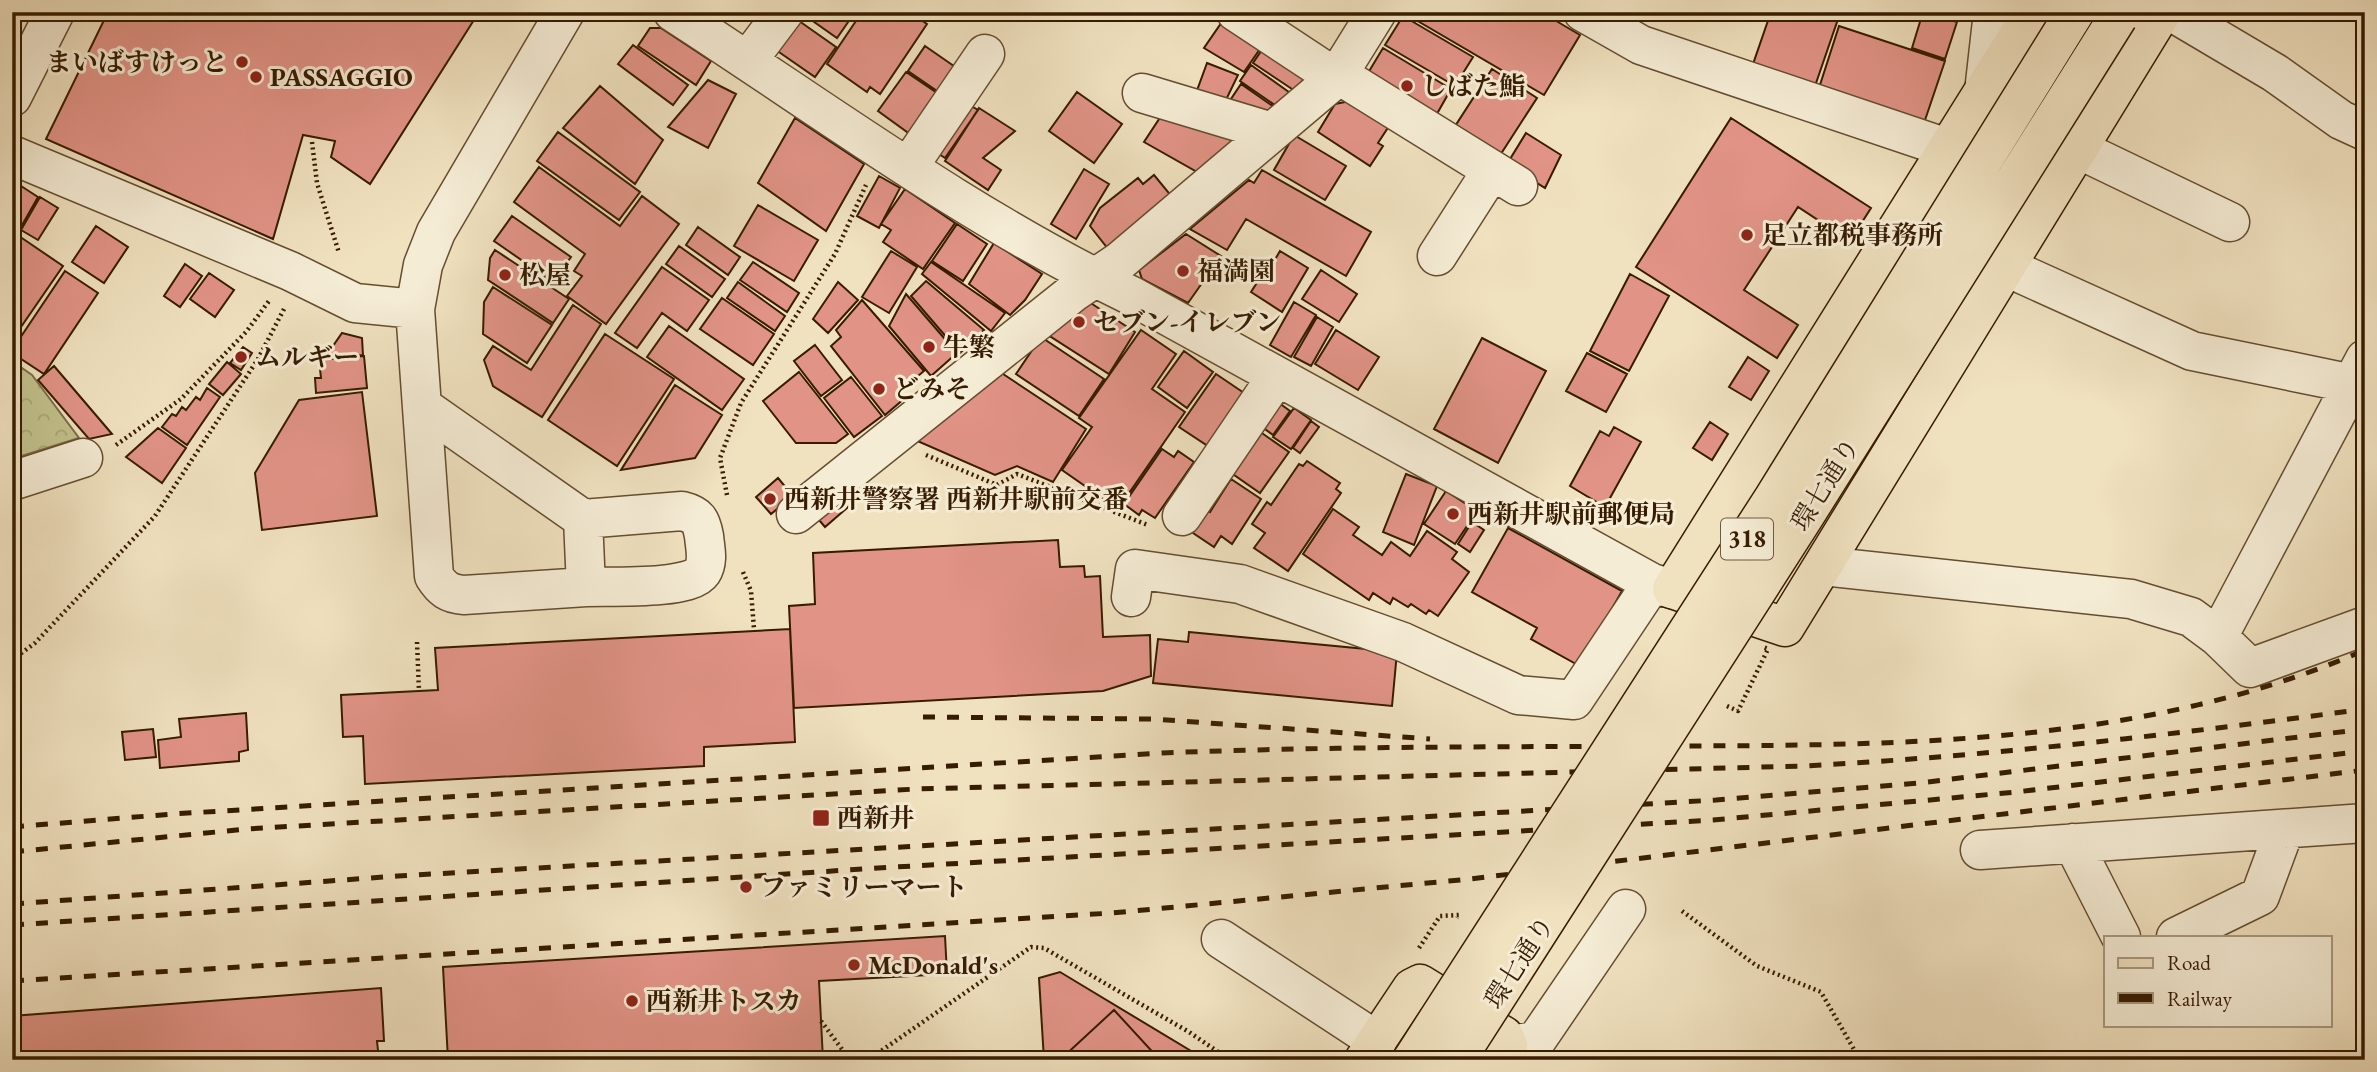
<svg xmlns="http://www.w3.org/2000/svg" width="2377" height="1072" font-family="'EB Garamond','Noto Serif JP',serif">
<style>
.park{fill:url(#park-crowns);stroke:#7c6e46;stroke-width:2}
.building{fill:#e19386;stroke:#371c01;stroke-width:2}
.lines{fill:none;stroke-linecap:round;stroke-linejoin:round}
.minor-casing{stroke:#654d30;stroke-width:41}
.major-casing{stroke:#371c01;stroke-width:41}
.path{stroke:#371c01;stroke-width:4.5;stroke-dasharray:2 3.5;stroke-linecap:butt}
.minor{stroke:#f5ecd5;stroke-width:38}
.major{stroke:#f0e1bf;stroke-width:38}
.rail{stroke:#371c01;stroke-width:5;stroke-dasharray:12 12;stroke-linecap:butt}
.major-bridge-casing{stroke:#371c01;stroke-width:41;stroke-linecap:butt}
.path-bridge{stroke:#371c01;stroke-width:4.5;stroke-dasharray:2 3.5;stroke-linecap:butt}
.major-bridge{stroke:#f0e1bf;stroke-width:38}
.poi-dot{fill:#8f2418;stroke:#f5ecd5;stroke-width:2.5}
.labels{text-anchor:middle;stroke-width:6;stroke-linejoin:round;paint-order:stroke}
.shield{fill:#f5ecd5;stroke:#705a41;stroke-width:2}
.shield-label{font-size:24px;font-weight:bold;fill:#371c01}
.poi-label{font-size:26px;font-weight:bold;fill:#371c01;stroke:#f5ecd5;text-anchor:start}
.street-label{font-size:26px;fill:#371c01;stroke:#f5ecd5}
</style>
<defs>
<pattern id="park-crowns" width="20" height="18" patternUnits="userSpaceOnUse" patternTransform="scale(1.75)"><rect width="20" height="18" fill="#c2c08c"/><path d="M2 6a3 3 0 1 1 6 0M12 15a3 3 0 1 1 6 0" fill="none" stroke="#a7a477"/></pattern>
</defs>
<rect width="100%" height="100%" fill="#f0e1bf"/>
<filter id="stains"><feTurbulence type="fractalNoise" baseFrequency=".00286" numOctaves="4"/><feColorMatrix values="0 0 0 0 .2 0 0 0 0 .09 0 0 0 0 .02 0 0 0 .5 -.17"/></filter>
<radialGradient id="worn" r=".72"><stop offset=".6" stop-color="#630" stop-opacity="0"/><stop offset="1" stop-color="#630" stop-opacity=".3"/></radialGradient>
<path class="park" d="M12,361L32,375L79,438L12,459Z"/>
<path class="building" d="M108,12H479L370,184L331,157L335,141L303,135L273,239L46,139Z
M800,12H855L837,38Z
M862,12H909L927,24L880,94L870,87L867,92L827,64Z
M1541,12L1580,35L1544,95L1404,13Z
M1771,12H1818L1838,19L1814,89L1752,67Z
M1923,12L1957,22L1945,59L1912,48Z
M1932,12H1959L1956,20Z
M792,16L836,47L815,77L776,50Z
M1403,16L1473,57L1455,86L1385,45Z
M1224,19L1262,46L1244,72L1204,48Z
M1839,26L1945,61L1923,126L1818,91Z
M650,28H661L711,61L696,85L638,46Z
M633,45L688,85L673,105L618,64Z
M925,46L961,71L943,95L908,71Z
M1264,47L1306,76L1295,91L1253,63Z
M1383,48L1451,89L1434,119L1365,78Z
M1207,63L1238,75L1223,106L1195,96Z
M1251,65L1293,95L1279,108L1240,81Z
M1492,69L1537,98L1495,163L1450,134Z
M906,72L943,97L914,137L878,111Z
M708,80L736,94L708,148L668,127Z
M1241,84L1274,107L1266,119L1225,108Z
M600,86L663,140L635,184L563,128Z
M1077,92L1122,124L1094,163L1049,131Z
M1355,100L1391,123L1378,143L1383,146L1370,166L1318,132L1335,104Z
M963,101L978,110L945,158L931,149Z
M979,108L1015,131L983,158L1001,170L988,190L945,161Z
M1165,110L1238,142L1199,173L1144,142Z
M795,118L864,164L826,231L758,183Z
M1731,118L1871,208L1850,241L1798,207L1744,290L1798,325L1777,358L1636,267Z
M558,132L640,192L619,220L537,161Z
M1526,133L1561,155L1545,188L1507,164Z
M1294,135L1346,166L1325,200L1274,170Z
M539,167L620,226L642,196L679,224L606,324L567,296L582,276L574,271L585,254L514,202Z
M1084,169L1109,184L1076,239L1051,224Z
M1262,170L1371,232L1346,276L1246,219L1227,250L1190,229L1249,180L1254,183Z
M1154,175L1173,198L1109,250L1090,226L1100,208L1138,178L1143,184Z
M879,176L900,188L879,228L857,216Z
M21,186L38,197L21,227L17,225L12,233V189Z
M905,189L955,223L923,269L883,242L891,230L881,224Z
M40,197L58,208L38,240L21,230Z
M758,205L818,240L794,281L734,246Z
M512,216L571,257L553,282L494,241Z
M957,224L987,244L963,281L932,261Z
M96,226L128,247L104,283L72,262Z
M698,227L740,257L728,275L686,245Z
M16,234L63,266L12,340V239Z
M1186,234L1221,256L1188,303L1142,279L1139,270Z
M994,243L1042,274L1025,300L1010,315L969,284Z
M679,246L725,279L712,297L666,264Z
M495,250L569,299L553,323L488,280L490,258Z
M891,251L917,267L889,313L862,297Z
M1280,251L1308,268L1282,312L1251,292L1260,278L1263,280Z
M753,262L799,293L787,312L740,280Z
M931,262L1005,313L991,331L922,274Z
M185,264L202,276L180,307L164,296Z
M662,267L709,300L687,331L662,313L637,348L615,333Z
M1321,270L1357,294L1339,322L1302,299Z
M65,271L98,293L44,374L12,353V350Z
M209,273L234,290L215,317L190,299Z
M1630,274L1669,296L1629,371L1590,351Z
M926,281L984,330L960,353L911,296Z
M738,282L785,316L775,331L727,298Z
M838,282L858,300L828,333L813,319Z
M493,287L552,325L527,363L483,334L484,302Z
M906,294L957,353L931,376L889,326Z
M722,298L774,334L753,365L700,329Z
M1083,298L1135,332L1109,374L1045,333Z
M862,300L924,371L900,391L905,398L885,415L831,346L841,337L836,330Z
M1294,302L1316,315L1291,357L1270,345Z
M573,305L601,324L542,417L493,386L484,360L493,346L531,370Z
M1317,317L1333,327L1311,366L1294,357Z
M669,326L744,379L722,410L647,357Z
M1141,330L1176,354L1152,389L1185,412L1118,509L1062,470L1092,427L1079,418Z
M1336,330L1379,357L1358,390L1315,364Z
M342,333L362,338L363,355L324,359Z
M605,334L674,379L617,466L548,420Z
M1041,337L1104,379L1079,416L1016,374Z
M1482,338L1546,371L1498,463L1434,429Z
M815,345L842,380L821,396L794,361Z
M243,347L252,353L241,370L230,363Z
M1184,351L1213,372L1187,408L1158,387Z
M1587,353L1627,374L1606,412L1566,391Z
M364,356L367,388L316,393L315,378H321L319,360Z
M1748,357L1769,371L1751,400L1729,387Z
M227,362L241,374L223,395L209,384Z
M54,366L112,434L89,439L38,380Z
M994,368L1086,429L1053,482L1017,466L995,475L906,436Z
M799,372L848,434L836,443H796L763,401Z
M1216,374L1250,397L1214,450L1179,427Z
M851,377L882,416L854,437L824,398Z
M675,385L722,415L695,458L621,470Z
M207,388L220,397L187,445L162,427L172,414L176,416L182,407L186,410L196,397L200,400Z
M362,392L377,516L262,530L255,473L299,400Z
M1275,400L1290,411L1273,435L1258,424Z
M1294,408L1311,420L1291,449L1273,437Z
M1311,421L1319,427L1300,453L1293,448Z
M1710,422L1728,434L1712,460L1693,448Z
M1614,427L1641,442L1605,507L1570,486L1600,431L1609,436Z
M158,428L186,448L162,483L126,457Z
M1256,429L1289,452L1260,493L1227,470Z
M1162,449L1174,457L1178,451L1194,462L1155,518L1142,510L1139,515L1124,504Z
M1307,461L1340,483L1336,489L1341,493L1288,571L1254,548L1265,533L1252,524L1267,502L1271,505L1299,464L1303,466Z
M1406,474L1437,486L1414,545L1383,532Z
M858,476L869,489L825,527L814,514Z
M778,478L793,496L771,514L756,497Z
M1231,479L1261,499L1232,544L1221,536L1214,547L1187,529L1201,506L1210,512Z
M1446,491L1477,511L1455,544L1424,524Z
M1333,509L1359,527L1353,535L1382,555L1391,542L1410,556L1427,531L1457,552L1452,559L1469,572L1438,616L1429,610L1426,614L1411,604L1408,607L1393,598L1390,604L1373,593L1369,600L1303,554Z
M1472,522L1484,530L1470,552L1458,544Z
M1508,528L1622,591L1587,653L1584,651L1576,664L1531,639L1537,628L1472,592Z
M1058,540L1060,567L1084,566L1085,577L1100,576L1103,637L1150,635L1151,676L1103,691L794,708L789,606L815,604L813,553Z
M790,629L795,742L704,747V766L365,784L363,736L343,737L341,695L438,690L435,648Z
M1189,632L1397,652L1392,706L1153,683L1158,639L1188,642Z
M246,713L248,750L239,752V761L160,768L158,740L181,737L179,719Z
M153,729L156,757L125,760L122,732Z
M945,936L947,974L819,981L823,1060H448L443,967Z
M1060,972L1206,1060H1044L1039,978Z
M381,988L384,1041H377L379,1060H12V1016Z
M1114,1010L1160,1060H1061V1059Z"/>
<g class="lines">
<defs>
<path id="minor" d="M673,12C823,109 968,217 1130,295L1652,583L1672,589
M1236,12L1336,78
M1583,12L1641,45L1947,148
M2172,12L2275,73L2341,120L2365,131
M748,60L784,12
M1339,75L1518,186
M1984,92L1993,12
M1142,93L1272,132
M12,97L55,12
M2076,148L2230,222
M12,155L290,271L355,303L415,309
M909,166L985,54
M1437,256L1492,170
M2004,266L2192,351L2353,384
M422,406L583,519L586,587L464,595C449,594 442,589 434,576L415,309L423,265L436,232L565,12
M12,481L83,458
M796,514L1074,292L1120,261L1336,78L1377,12
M1182,516L1277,376
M583,519L682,511C698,515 701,520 704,536C705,548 709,561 702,572C690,590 609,586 586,587
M1823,566L2131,599L2191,617L2218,637L2250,668L2365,626
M1131,597L1135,569L1240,584L1403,642L1518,695L1574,700L1652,583
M2218,637L2365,359
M2073,843L2121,937
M1980,850L2365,823
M2176,937L2260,896L2284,831
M1221,939L1377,1041
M1508,1045L1536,1041L1626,909"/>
<path id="major" d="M2033,12L1672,589L1785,627L2162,12
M1364,1060L1412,988L1420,984L1504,1036L1508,1045L1503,1060"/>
</defs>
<use href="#minor" class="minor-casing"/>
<use href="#major" class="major-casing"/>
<path class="path" d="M312,142L317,183L339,253
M116,445L181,399L246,332L269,301
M926,455L997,485L1017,474L1148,525
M727,495L720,458L741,403L835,254L866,185
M743,572L751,591L754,629
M417,642L419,691
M12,660L35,643L155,516L258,359L284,309
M1682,911L1757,966L1821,992L1860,1060
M1419,948L1440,916L1459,915L1457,918
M821,1021L850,1060
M868,1060L1031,947L1044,948L1189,1032L1230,1060"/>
<use href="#minor" class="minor"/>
<use href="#major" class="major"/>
<path class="rail" d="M923,717L1153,719L1430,739
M12,827L173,814L1162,753C1337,746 1512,747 1687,746C1915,745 2152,743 2365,650
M12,852L247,829L916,789L1804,766C1992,756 2178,734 2365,709
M12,904L398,876L1716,800L1919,783L2365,729
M12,925L878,868L1713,820L2016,792L2365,751
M12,981L1112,913L1470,879L2365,770"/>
<defs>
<path id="major-bridge" d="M1412,1060L1773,499L2075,12
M1456,1060L1804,517L2118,17"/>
</defs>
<use href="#major-bridge" class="major-bridge-casing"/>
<path class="path-bridge" d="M1727,706L1738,711L1768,649L1763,647"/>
<use href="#major-bridge" class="major-bridge"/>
</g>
<g class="poi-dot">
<circle cx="242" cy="62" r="7"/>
<circle cx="256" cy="77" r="7"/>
<circle cx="1407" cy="86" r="7"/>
<circle cx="1747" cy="235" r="7"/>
<circle cx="1183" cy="271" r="7"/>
<circle cx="505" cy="275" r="7"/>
<circle cx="1079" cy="322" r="7"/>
<circle cx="929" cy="347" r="7"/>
<circle cx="241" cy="357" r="7"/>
<circle cx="879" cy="389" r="7"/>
<circle cx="770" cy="499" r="7"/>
<circle cx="1453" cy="514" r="7"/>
<rect x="812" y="809" width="18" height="18" rx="3.5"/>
<circle cx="746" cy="887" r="7"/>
<circle cx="854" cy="965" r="7"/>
<circle cx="632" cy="1001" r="7"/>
</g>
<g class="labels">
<rect class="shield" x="1721" y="518.5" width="52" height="41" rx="5"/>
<g class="shield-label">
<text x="1747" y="547">318</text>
</g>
<g class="poi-label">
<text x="228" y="71" text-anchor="end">まいばすけっと</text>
<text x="270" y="86">PASSAGGIO</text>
<text x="1421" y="95">しばた鮨</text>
<text x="1761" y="244">足立都税事務所</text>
<text x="1197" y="280">福満園</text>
<text x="519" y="284">松屋</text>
<text x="1093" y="331">セブン-イレブン</text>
<text x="943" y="356">牛繁</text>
<text x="255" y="366">ムルギー</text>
<text x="893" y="398">どみそ</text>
<text x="784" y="508">西新井警察署 西新井駅前交番</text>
<text x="1467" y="523">西新井駅前郵便局</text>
<text x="837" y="827">西新井</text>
<text x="760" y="896">ファミリーマート</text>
<text x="868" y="974">McDonald's</text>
<text x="646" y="1010">西新井トスカ</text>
</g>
<g class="street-label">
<text transform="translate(1825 484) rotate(-58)" y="9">環七通り</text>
<text transform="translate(1519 962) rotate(-57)" y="9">環七通り</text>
</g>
</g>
<rect width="2377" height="1072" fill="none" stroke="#f0e1bf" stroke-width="42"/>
<rect x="14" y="14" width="2349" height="1044" fill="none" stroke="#371c01" stroke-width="3.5"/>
<rect x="21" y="21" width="2335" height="1030" fill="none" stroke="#371c01" stroke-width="2"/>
<rect x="2104" y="936" width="228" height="91" fill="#f5ecd5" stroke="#a99980" stroke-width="2"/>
<rect x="2118" y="958" width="35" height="10" fill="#f0e1bf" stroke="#a99980" stroke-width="2"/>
<text x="2167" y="970" font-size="21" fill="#371c01">Road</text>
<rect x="2118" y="993" width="35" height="10" fill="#371c01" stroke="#a99980" stroke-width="2"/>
<text x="2167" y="1006" font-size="21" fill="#371c01">Railway</text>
<rect width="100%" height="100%" filter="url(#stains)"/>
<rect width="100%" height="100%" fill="url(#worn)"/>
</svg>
